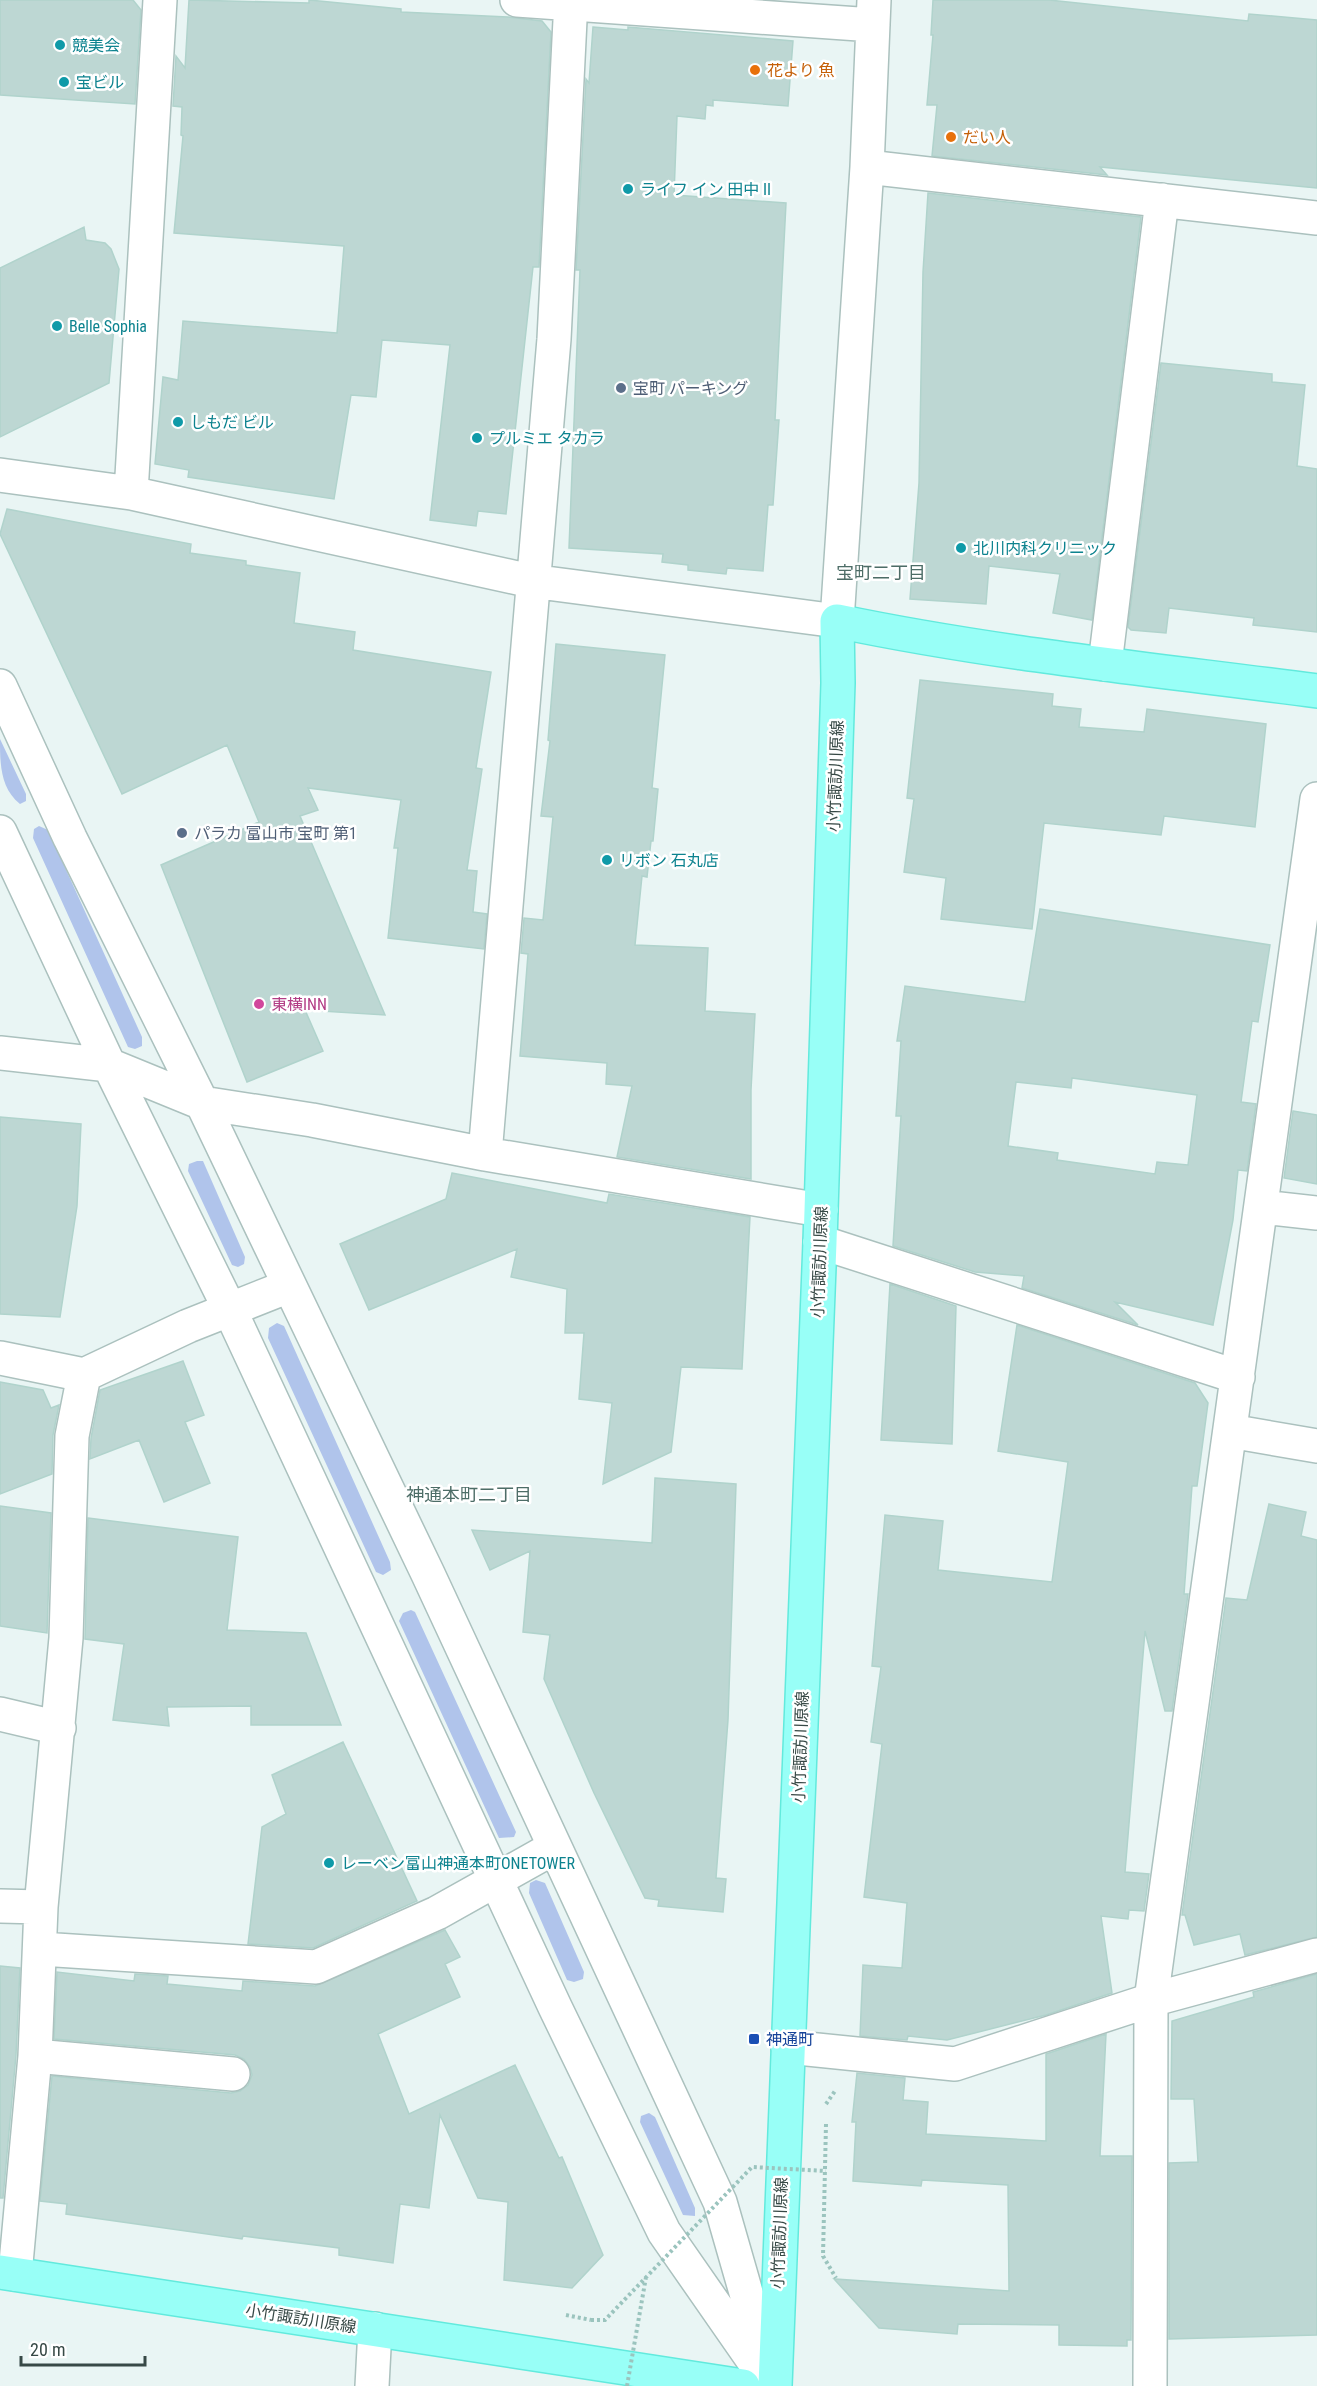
<svg xmlns="http://www.w3.org/2000/svg" width="1317" height="2386" font-family="'Roboto Condensed','Noto Sans JP',sans-serif">
<style>
.green{fill:#b0c4eb}
.building{fill:#bdd7d3;stroke:#b0d3cc;stroke-width:1.5;fill-rule:evenodd}
.lines{fill:none;stroke-linecap:round;stroke-linejoin:round}
.minor-casing{stroke:#abc1be;stroke-width:36}
.major-casing{stroke:#62eadd;stroke-width:36}
.path{stroke:#9bc4be;stroke-width:4;stroke-dasharray:3 3;stroke-linecap:butt}
.minor{stroke:#fff;stroke-width:33}
.major{stroke:#98fff7;stroke-width:33}
.path-bridge{stroke:#9bc4be;stroke-width:4;stroke-dasharray:3 3;stroke-linecap:butt}
.culture-dot{fill:#0f9aa8;stroke:#fff;stroke-width:2}
.food-dot{fill:#e8710a;stroke:#fff;stroke-width:2}
.service-dot{fill:#5c6f8a;stroke:#fff;stroke-width:2}
.hotel-dot{fill:#d1479c;stroke:#fff;stroke-width:2}
.transit-dot{fill:#1a4fb4;stroke:#fff;stroke-width:2}
.labels{text-anchor:middle;stroke-width:5;stroke-linejoin:round;paint-order:stroke}
.culture-label{font-size:16px;fill:#0d838f;stroke:#fff;text-anchor:start}
.food-label{font-size:16px;fill:#c56008;stroke:#fff;text-anchor:start}
.service-label{font-size:16px;fill:#4e5e75;stroke:#fff;text-anchor:start}
.street-label{font-size:16px;fill:#374946;stroke:#fff}
.hotel-label{font-size:16px;fill:#b23c85;stroke:#fff;text-anchor:start}
.transit-label{font-size:16px;fill:#164399;stroke:#fff;text-anchor:start}
.neighbourhood-label{font-size:18px;fill:#4d6d67;stroke:#fff}
</style>
<rect width="100%" height="100%" fill="#e9f5f4"/>
<path class="green" d="M0,739L26,794V801L20,804C0,788 0,763 0,739Z
M39,826L48,830L142,1037V1046L135,1049L128,1047L33,838L34,829Z
M197,1161H203L245,1257L244,1264L238,1267L232,1265L188,1171L189,1164Z
M277,1323L284,1326L390,1562L391,1570L383,1575L376,1572L268,1338L269,1328Z
M411,1610L415,1612L516,1832L514,1837L499,1838L399,1621L403,1613Z
M536,1880L545,1883L584,1972L583,1979L574,1982L567,1980L529,1893L530,1883Z
M649,2113L655,2117L695,2208V2216L683,2215L640,2122L641,2116Z"/>
<path class="building" d="M0,0H133L141,10L135,104L0,95Z
M189,0L309,3V0L401,9V12L508,17L542,21L551,32L539,267H533L506,514L478,511L476,526L430,520L450,345L382,340L376,397L351,395L334,499L188,477L189,470L155,464L163,377L178,380L183,321L337,333L344,246L174,233L183,136L181,135L182,107L173,106L176,56L185,68Z
M933,0H1049L1248,21L1249,14L1317,20V188L1100,167L1107,175L932,156L937,105H927L933,35H931Z
M593,27L628,30V27L793,41L788,106L713,100V106L706,105L705,119L677,116L674,195L786,203L775,420H779L773,505H768L763,571L727,568L726,574L688,570V565L662,562L663,554L569,548L580,270H576L586,79L589,83Z
M928,193L1141,217L1092,620L1053,613L1060,574L989,566L986,604L910,599L919,483L923,272Z
M84,227L86,240L105,243L111,249L119,269L109,383L0,437V268Z
M1161,363L1272,374V382L1305,385L1297,466L1317,469V632L1253,625L1254,618L1169,608L1166,633L1131,630L1128,627Z
M7,509L191,544L190,553L246,561V565L300,573L294,623L355,632L353,650L491,672L476,768L482,769L467,870L477,871L473,912L487,914L484,949L388,938L398,848H394L401,800L308,788L318,810L300,816L385,1015L305,1010L323,1051L247,1082L161,865L259,822L227,745L122,794L0,534Z
M556,644L665,655L652,788L658,789L653,841H651L647,877L642,876L635,945L708,948L705,1011L755,1014L751,1090V1179L617,1157L632,1086L606,1084L607,1063L520,1056L528,954L521,953L524,918L543,920L553,817L541,816L550,741L548,740Z
M920,680L1053,694L1052,706L1081,709L1079,727L1144,732L1147,709L1266,724L1255,827L1164,816L1161,835L1044,823L1032,929L941,919L946,878L904,872L914,799L907,798Z
M1040,909L1270,945L1258,1022L1252,1021L1241,1102L1256,1104L1247,1171L1238,1170L1233,1220L1213,1325L1115,1302L1138,1325L1022,1288L1024,1276L975,1272L893,1246L901,1116H896L901,1041H897L905,986L1025,1002ZM1072,1078L1197,1095L1188,1165L1157,1162L1155,1174L1057,1160L1058,1153L1008,1146L1016,1082L1071,1088Z
M1293,1111L1317,1115V1184L1284,1178Z
M0,1117L81,1124L77,1206L60,1317L0,1314Z
M452,1173L607,1203L609,1194L750,1217L742,1369L681,1367L671,1452L603,1484L612,1403L579,1399L584,1333H565L567,1289L511,1277L517,1249L369,1310L340,1244L446,1199Z
M890,1284L956,1306L952,1444L881,1440Z
M1017,1325L1195,1383L1208,1403L1197,1486H1192L1184,1594H1188L1172,1711H1165L1145,1631L1125,1872L1149,1874L1144,1911L1129,1910L1128,1919L1101,1916L1112,1993L1046,2015L947,2040L908,2036L907,2040L860,2036L863,1965L902,1968L907,1903L864,1897L882,1744L871,1742L881,1667L872,1666L885,1515L943,1521L938,1570L1052,1582L1068,1462L998,1451Z
M183,1361L204,1415L185,1422L210,1483L164,1502L139,1440L90,1459L91,1438L100,1390Z
M0,1382L43,1390L51,1408L59,1405L53,1435L52,1474L0,1494Z
M655,1478L736,1484L728,1720L716,1878L726,1879L723,1912L658,1906L659,1900L645,1898L594,1793L544,1679L550,1635L523,1632L530,1551L490,1570L472,1530L652,1543Z
M1269,1504L1306,1512L1301,1536L1317,1540V1937L1245,1955L1240,1934L1194,1945L1185,1915H1182L1226,1598L1247,1600Z
M0,1506L51,1513L47,1633L0,1626Z
M88,1518L238,1537L227,1630L306,1633L341,1725H251V1706L167,1707L169,1726L113,1720L124,1644L85,1639Z
M343,1742L417,1901L313,1948L248,1944L262,1827L286,1814L272,1775Z
M445,1930L460,1957L445,1964L460,1997L378,2034L409,2114L515,2065L559,2158L562,2157L603,2255L572,2288L504,2280L508,2202L478,2198L440,2115L429,2208L400,2204L393,2263L339,2255V2248L243,2236L242,2239L66,2214L67,2204L40,2201L52,2076L231,2093L240,2091L248,2085L252,2075L250,2067L244,2059L235,2055L54,2039L57,1972L134,1981L135,1974L168,1976L167,1984L242,1991L243,1981L315,1986Z
M0,1966L20,1968L16,2055L3,2198H0Z
M1317,1974V2335L1169,2339V2163L1198,2162L1194,2099H1171L1172,2021L1254,1997L1253,1992Z
M1106,2034L1100,2156H1132L1131,2340H1127V2346L1059,2345V2325L958,2324L957,2334L879,2328L834,2279L1009,2291L1008,2185L922,2180L921,2186L853,2181L856,2122H852L857,2073L905,2078L903,2100L928,2102L926,2134L1046,2141V2054Z"/>
<g class="lines">
<defs>
<path id="minor" d="M517,0L873,25
M867,167L1317,218
M0,475L131,493L531,581L837,621L867,167L874,0
M131,493L160,0
M1105,664L1162,200
M0,686L70,838L202,1103L428,1574L720,2202L772,2383
M0,832L109,1065L230,1310L555,2007L664,2232L758,2367
M0,1053L109,1065L202,1103L312,1120L485,1154L821,1210
M485,1154L554,339L571,0
M1261,1207L1317,1213
M820,1242L1238,1377
M0,1358L84,1375
M1230,1431L1317,1446
M0,1714L59,1728
M0,1906L41,1907
M41,1949L316,1967L437,1913L555,1847
M788,2047L955,2064L1151,2000L1317,1955
M35,2056L233,2074
M15,2274L35,2056L41,1907L66,1638L72,1436L84,1375L188,1326L289,1286
M372,2386L375,2329
M1150,2386L1151,2000L1317,799"/>
<path id="major" d="M0,2272L743,2386
M775,2386L820,1242L838,683L837,621C995,654 1157,670 1317,691"/>
</defs>
<use href="#minor" class="minor-casing"/>
<use href="#major" class="major-casing"/>
<path class="path" d="M826,2104L835,2091
M826,2124L823,2256L836,2278
M566,2315L591,2320"/>
<use href="#minor" class="minor"/>
<use href="#major" class="major"/>
<path class="path-bridge" d="M591,2320H605L752,2167L826,2171
M627,2386L646,2277"/>
</g>
<g class="culture-dot">
<circle cx="60" cy="45" r="6"/>
<circle cx="64" cy="82" r="6"/>
<circle cx="628" cy="189" r="6"/>
<circle cx="57" cy="326" r="6"/>
<circle cx="178" cy="422" r="6"/>
<circle cx="477" cy="438" r="6"/>
<circle cx="961" cy="548" r="6"/>
<circle cx="607" cy="860" r="6"/>
<circle cx="329" cy="1863" r="6"/>
</g>
<g class="food-dot">
<circle cx="755" cy="70" r="6"/>
<circle cx="951" cy="137" r="6"/>
</g>
<g class="service-dot">
<circle cx="621" cy="388" r="6"/>
<circle cx="182" cy="833" r="6"/>
</g>
<circle class="hotel-dot" cx="259" cy="1004" r="6"/>
<rect class="transit-dot" x="748" y="2033" width="12" height="12" rx="3"/>
<g class="labels">
<g class="culture-label">
<text x="72" y="51">競美会</text>
<text x="76" y="88">宝ビル</text>
<text x="640" y="195">ライフ イン 田中 II</text>
<text x="69" y="332">Belle Sophia</text>
<text x="190" y="428">しもだ ビル</text>
<text x="489" y="444">プルミエ タカラ</text>
<text x="973" y="554">北川内科クリニック</text>
<text x="619" y="866">リボン 石丸店</text>
<text x="341" y="1869">レーベン富山神通本町ONETOWER</text>
</g>
<g class="food-label">
<text x="767" y="76">花より 魚</text>
<text x="963" y="143">だい人</text>
</g>
<g class="service-label">
<text x="633" y="394">宝町 パーキング</text>
<text x="194" y="839">パラカ 富山市 宝町 第1</text>
</g>
<g class="street-label">
<text transform="translate(835 776) rotate(-88)" y="6">小竹諏訪川原線</text>
<text transform="translate(819 1262) rotate(-88)" y="6">小竹諏訪川原線</text>
<text transform="translate(800 1747) rotate(-88)" y="6">小竹諏訪川原線</text>
<text transform="translate(779 2233) rotate(-88)" y="6">小竹諏訪川原線</text>
<text transform="translate(301 2318) rotate(9)" y="6">小竹諏訪川原線</text>
</g>
<g class="hotel-label">
<text x="271" y="1010">東横INN</text>
</g>
<g class="transit-label">
<text x="766" y="2045">神通町</text>
</g>
<g class="neighbourhood-label">
<text x="881" y="579">宝町二丁目</text>
<text x="469" y="1501">神通本町二丁目</text>
</g>
</g>
<path d="M21 2356v9h124v-9" fill="none" stroke="#374946" stroke-width="3"/>
<text x="30" y="2356" font-size="18" fill="#374946" stroke="#ffffff" stroke-width="4.5" paint-order="stroke">20 m</text>
</svg>
